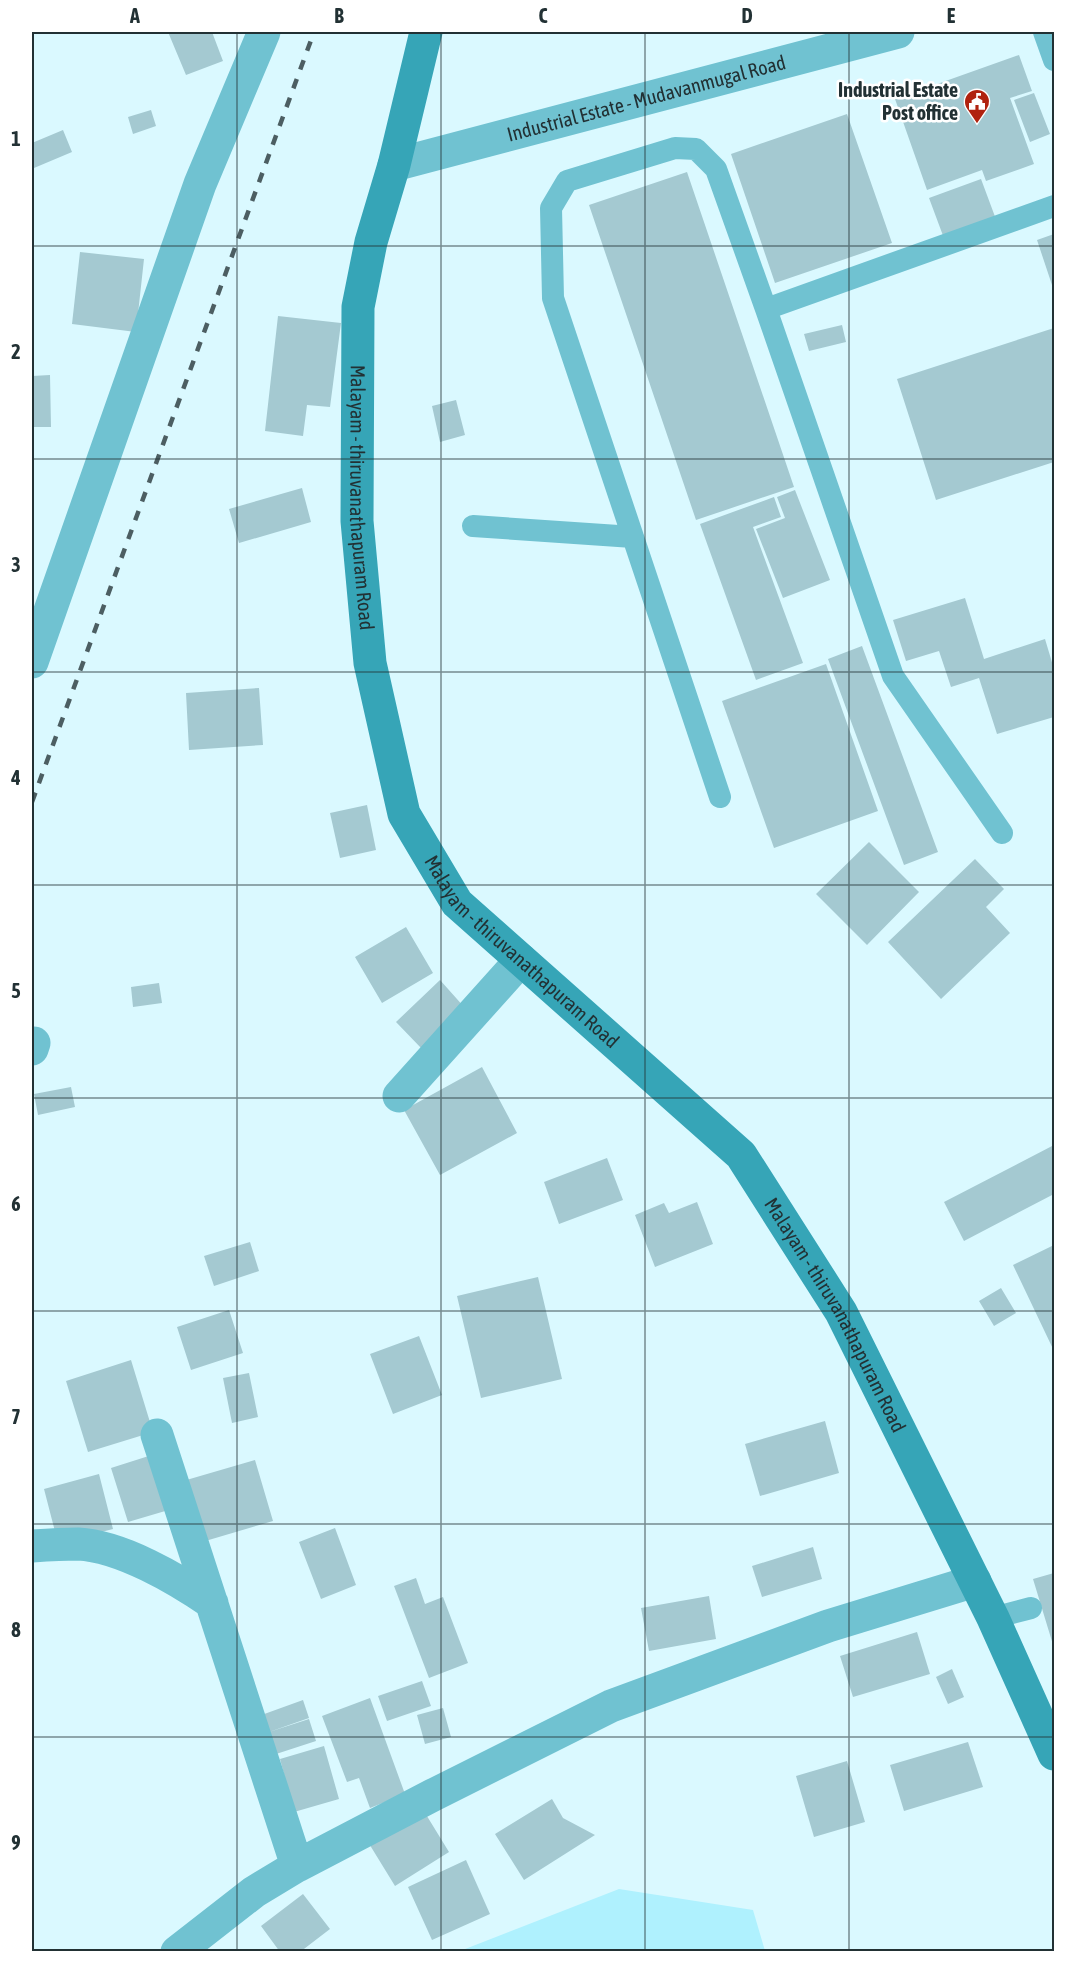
<svg xmlns="http://www.w3.org/2000/svg" width="1086" height="1983" font-family="'Asap Condensed',sans-serif">
<style>
.green{fill:#aff1fe}
.building{fill:#a4c9d1}
.lines{fill:none;stroke-linecap:round;stroke-linejoin:round}
.service{stroke:#70c2d1;stroke-width:22}
.minor{stroke:#70c2d1;stroke-width:33}
.tertiary{stroke:#70c2d1;stroke-width:33}
.secondary{stroke:#36a5b7;stroke-width:33}
.rail{stroke:#4c5e62;stroke-width:4.5;stroke-dasharray:10 10;stroke-linecap:butt}
.grid{fill:none;stroke:#223134;stroke-width:1.5;stroke-opacity:0.55}
.labels{text-anchor:middle;stroke-width:5;stroke-linejoin:round;paint-order:stroke}
.poi-label{font-size:20px;font-weight:bold;fill:#223134;stroke:#fff;text-anchor:end}
.street-label{font-size:20px;fill:#223134;stroke:#fff}
.neatline{fill:none;stroke:#223134;stroke-width:2}
.grid-label{font-size:20px;text-anchor:middle;font-weight:bold;fill:#223134}
</style>
<rect width="100%" height="100%" fill="#daf9ff"/>
<path class="green" d="M619,1889L753,1910L765,1951H460Z"/>
<path class="building" d="M168,32H212L223,61L186,75Z
M1019,55L1032,91L1010,98L1034,164L986,181L982,170L927,190L895,99Z
M1034,93L1050,134L1030,142L1014,100Z
M151,110L156,126L133,134L128,117Z
M847,114L892,243L775,283L731,154Z
M63,130L72,152L34,168L32,161V143Z
M687,172L794,487L696,520L589,205Z
M981,179L997,222L945,241L929,198Z
M1054,234V291L1037,240Z
M80,252L144,259L136,332L72,324Z
M278,316L341,323L330,407L307,405L303,436L265,431Z
M842,325L846,342L809,351L804,334Z
M1054,328V462L936,500L897,379Z
M50,375L51,427H32V376Z
M456,400L465,435L440,442L432,406Z
M302,488L311,522L239,543L229,509Z
M795,490L830,580L783,598L756,529L785,518L777,497Z
M774,497L781,517L753,527L803,663L756,680L700,524Z
M965,598L984,659L1045,639L1054,669V717L997,734L979,678L951,687L939,651L906,661L893,620Z
M862,646L938,852L904,865L828,659Z
M826,664L878,811L774,848L722,701Z
M259,688L263,745L189,750L186,693Z
M367,805L376,850L340,858L330,813Z
M869,842L919,892L867,945L816,894Z
M975,859L1004,889L986,907L1010,933L941,999L888,942Z
M406,927L433,973L382,1003L355,957Z
M440,980L465,1008L422,1049L396,1022Z
M159,983L162,1003L133,1007L131,987Z
M482,1067L517,1133L440,1175L404,1110Z
M71,1087L75,1107L38,1115L34,1094Z
M1054,1145V1194L964,1241L944,1202Z
M607,1158L623,1200L559,1224L544,1182Z
M697,1202L713,1244L655,1267L635,1215L664,1203L669,1213Z
M250,1242L259,1271L214,1286L204,1256Z
M1054,1245V1351L1013,1265Z
M538,1277L562,1379L481,1398L457,1296Z
M1001,1288L1016,1313L994,1326L979,1301Z
M229,1310L243,1353L191,1370L177,1327Z
M419,1336L442,1395L393,1414L370,1354Z
M131,1360L153,1432L88,1452L66,1381Z
M249,1373L258,1417L232,1423L223,1378Z
M825,1421L839,1473L760,1496L745,1444Z
M155,1454L172,1509L128,1522L111,1468Z
M255,1460L273,1521L202,1542L183,1481Z
M99,1474L113,1529L58,1543L44,1489Z
M335,1528L356,1585L321,1599L299,1542Z
M813,1547L822,1579L762,1597L752,1566Z
M1054,1573V1648L1033,1579Z
M416,1578L425,1604L443,1597L468,1663L429,1678L394,1586Z
M709,1596L716,1639L649,1651L641,1608Z
M917,1632L930,1674L853,1697L840,1656Z
M952,1669L964,1697L948,1704L936,1677Z
M422,1681L431,1706L387,1721L378,1696Z
M370,1698L405,1794L370,1808L359,1778L347,1782L322,1716Z
M303,1700L309,1718L269,1732L309,1719L316,1741L273,1755L256,1717Z
M443,1708L451,1737L425,1744L417,1715Z
M968,1742L983,1787L904,1811L890,1765Z
M324,1746L339,1799L294,1812L280,1759Z
M847,1761L865,1822L814,1837L796,1776Z
M552,1799L563,1818L595,1835L524,1880L495,1834Z
M422,1808L449,1852L395,1886L368,1842Z
M466,1860L490,1914L432,1940L408,1887Z
M303,1894L330,1929L300,1952H280L261,1926Z"/>
<g class="lines">
<path class="service" d="M1044,32L1054,60
M766,309L1054,206
M473,526L633,537
M720,797L553,298L551,208L567,181L675,148L696,149L716,169L766,309L893,676L1002,833
M993,1618L1031,1608"/>
<path class="minor" d="M32,662L200,184L264,32
M32,1049L34,1043
M399,1096L521,960
M157,1435L297,1866
M32,1546C47,1545 62,1544 78,1544C121,1546 177,1579 212,1603
M177,1952L254,1892L297,1866L433,1795L611,1706L828,1626L975,1581"/>
<path class="tertiary" id="s1" d="M394,165L898,32"/>
<path class="secondary" id="s2" d="M426,32L394,165L371,242L358,307L357,521L370,663L404,814L457,903L741,1155L841,1312L993,1618L1054,1754"/>
<path class="rail" d="M32,802L314,32"/>
</g>
<path class="grid" d="M237,32V1952M441,32V1952M645,32V1952M849,32V1952M32,246H1054M32,459H1054M32,672H1054M32,885H1054M32,1098H1054M32,1311H1054M32,1524H1054M32,1737H1054"/>
<defs>
<symbol id="civic-pin" viewBox="-11 -11 22 30"><path d="M0 17L-7.5 6A9.5 9.5 0 1 1 7.5 6Z" fill="#b0220f" stroke="#fff"/><path d="M-.6-6.5H3V-4.5H.6V-3L4-1V1h2V6H-6V1h2V-1L-.6-3ZM-1.2 2.5V6h2.4V2.5Z" fill="#fff"/></symbol>
</defs>
<g fill-rule="evenodd">
<use href="#civic-pin" x="962" y="87" width="30" height="40"/>
</g>
<g class="labels">
<g class="poi-label">
<text x="958" y="97">Industrial Estate<tspan x="958" dy="23">Post office</tspan></text>
</g>
<g class="street-label">
<text dy="7" stroke="none"><textPath href="#s1" startOffset="261">Industrial Estate - Mudavanmugal Road</textPath></text>
<text dy="7" stroke="none"><textPath href="#s2" startOffset="474">Malayam - thiruvanathapuram Road</textPath></text>
<text dy="7" stroke="none"><textPath href="#s2" startOffset="978">Malayam - thiruvanathapuram Road</textPath></text>
<text dy="7" stroke="none"><textPath href="#s2" startOffset="1464">Malayam - thiruvanathapuram Road</textPath></text>
</g>
</g>
<rect width="1086" height="1983" fill="none" stroke="#ffffff" stroke-width="66"/>
<rect x="33" y="33" width="1020" height="1917" class="neatline"/>
<g class="grid-label">
<text x="135" y="23">A</text>
<text x="339" y="23">B</text>
<text x="543" y="23">C</text>
<text x="747" y="23">D</text>
<text x="951" y="23">E</text>
<text x="16" y="146">1</text>
<text x="16" y="359">2</text>
<text x="16" y="572">3</text>
<text x="16" y="785">4</text>
<text x="16" y="998">5</text>
<text x="16" y="1211">6</text>
<text x="16" y="1424">7</text>
<text x="16" y="1637">8</text>
<text x="16" y="1850">9</text>
</g>
</svg>
